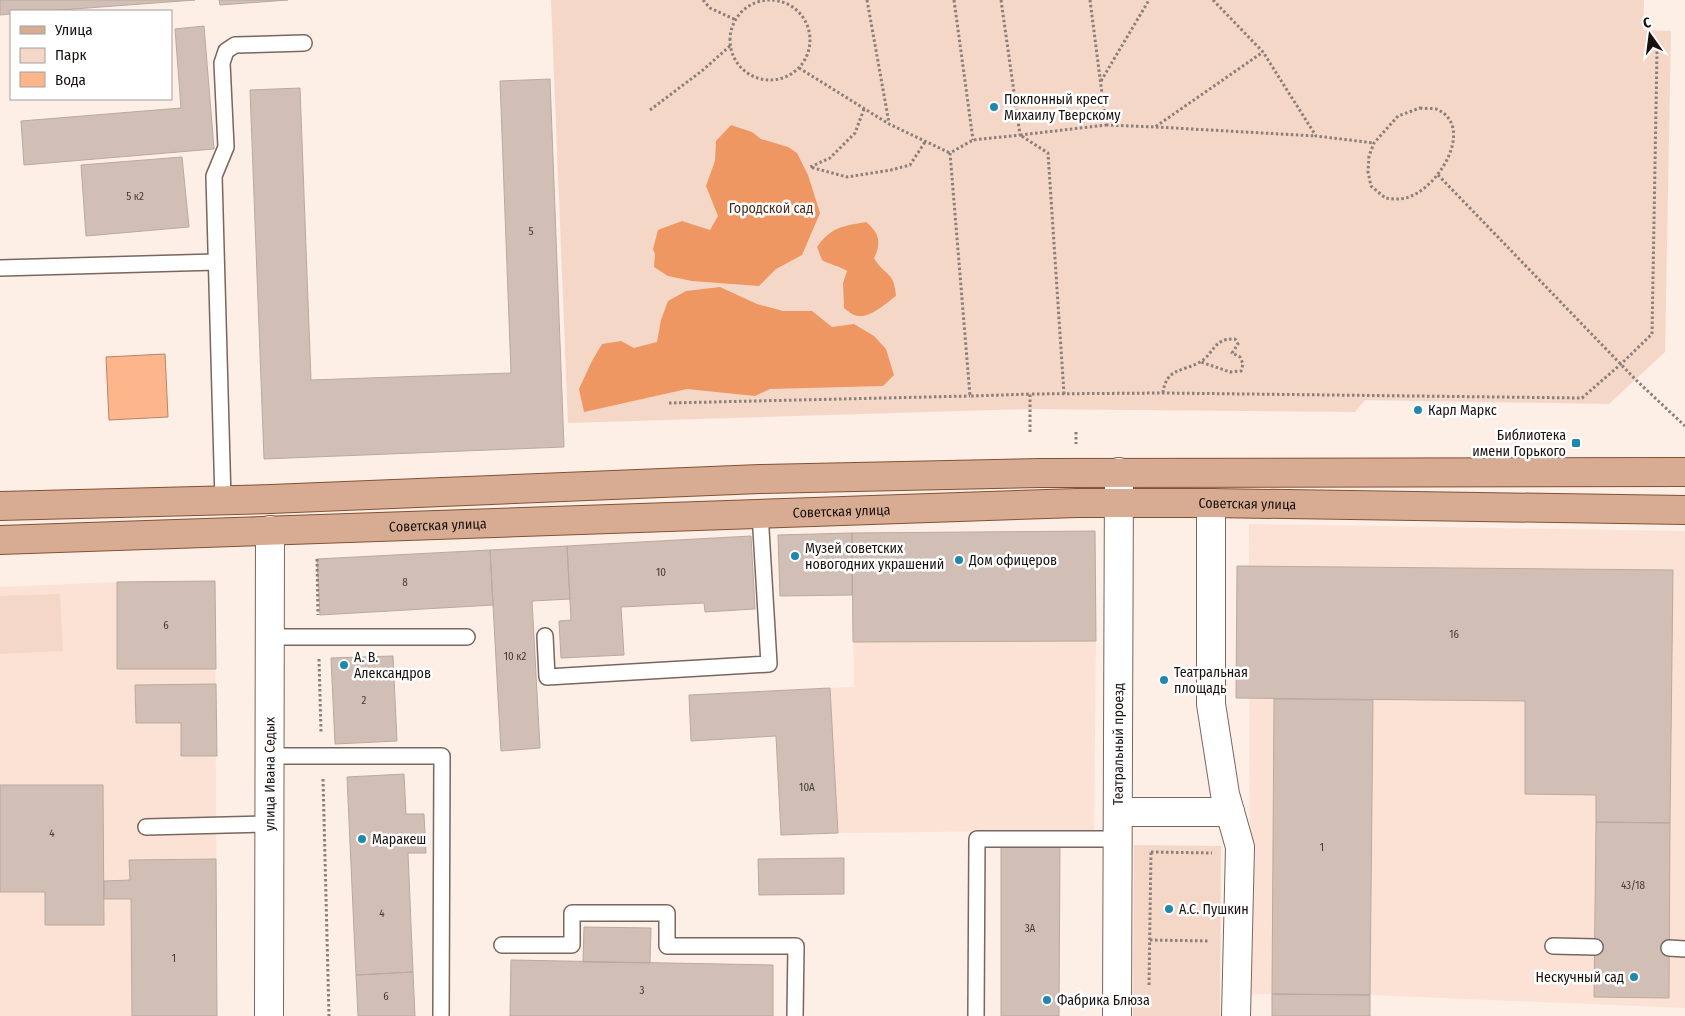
<svg xmlns="http://www.w3.org/2000/svg" width="1685" height="1016" font-family="'Fira Sans Condensed',sans-serif">
<style>
.built{fill:#fce2d4}
.green{fill:#f5d7c7}
.forest{fill:#ee9763}
.water{fill:#fdb58c;stroke:#b88466}
.building{fill:#d1bfb5;stroke:#baa99f}
.lines{fill:none;stroke-linecap:round;stroke-linejoin:round}
.lane-casing{stroke:#77675e;stroke-width:18}
.street-casing{stroke:#77675e;stroke-width:30}
.primary-casing{stroke:#845134;stroke-width:30}
.path{stroke:#8a7f7a;stroke-width:3;stroke-dasharray:2.5 2.5;stroke-linecap:butt}
.lane{stroke:#fff;stroke-width:15}
.street{stroke:#fff;stroke-width:28}
.primary{stroke:#d8ac92;stroke-width:28}
.poi-dot{fill:#2087b0;stroke:#fff;stroke-width:2}
.labels{text-anchor:middle;stroke-width:5;stroke-linejoin:round;paint-order:stroke}
.number-label{font-size:11px;fill:#463c38}
.poi-label{font-size:14px;fill:#18110e;stroke:#fff;text-anchor:start}
.park-label{font-size:14px;fill:#502d17;stroke:#fff}
.street-label{font-size:14px;fill:#18110e;stroke:#fff}
</style>
<rect width="100%" height="100%" fill="#fdeee6"/>
<path class="built" d="M1249,524L1685,531V1008L1370,995L1250,994Z
M1095,531L1096,641L1094,830L838,833L830,688L854,687L852,533Z
M215,581L217,1016H0V587L117,582Z"/>
<path class="green" d="M551,0H1644L1643,30L1671,31L1665,352L1609,404L1365,400L1355,412L1030,409L568,423Z
M60,594L63,651L0,654V596Z
M1134,845L1221,846L1220,1016H1133Z"/>
<path class="forest" d="M731,125L752,132L761,139L788,147L797,153L808,175L820,213L802,255L776,269L759,286L692,281L668,276L654,267L655,254L653,249L658,230L682,221L710,230L718,216L706,186L715,161L716,141Z
M866,222C879,233 882,242 874,258C885,277 894,270 896,296C886,303 872,317 859,316C853,316 848,311 844,308L843,283L847,271C838,265 830,265 822,260L817,247C831,227 843,226 866,222Z
M720,287L757,304L783,311H812L832,327L854,324L874,336L886,349L894,375L883,386L770,389L755,396L687,389L584,412L579,389L592,361L602,344L621,341L634,348L657,342L661,320L668,301L686,291Z"/>
<path class="water" d="M165,354L168,417L109,420L106,357Z"/>
<path class="building" d="M0,0H195L47,11H11V14L0,15Z
M219,0H288L220,5Z
M204,26L214,149L24,165L21,121L181,108L175,29Z
M550,79L564,447L264,459L250,90L300,88L311,380L511,373L500,81Z
M182,157L189,227L86,236L81,165Z
M1095,531L1096,641L853,642L852,533Z
M852,533V595L780,596L778,535Z
M751,536L755,609L705,612L704,603L621,607L624,655L561,658L559,621L571,620L567,546Z
M567,546L570,599L532,601L540,748L501,751L490,550Z
M490,550L493,605L320,615L317,559Z
M1237,566L1673,570L1670,823L1596,822V795L1525,794V701L1236,698Z
M215,581L216,669H117V582Z
M393,656L397,741L335,744L331,658Z
M216,684L217,756H181V723H136L135,685Z
M830,688L838,833L781,835L776,736L691,741L689,695Z
M1274,699L1373,700L1370,995L1272,994Z
M404,774L406,814H424L426,853H408L413,972L356,975L347,777Z
M0,785H103L104,925H45V892H0Z
M1596,822L1670,823L1669,998L1594,997Z
M1001,840H1060L1059,1016H1001Z
M844,858V894L759,895L758,859Z
M216,859L217,1016H132L131,899H104V881L130,880L129,860Z
M584,927L651,928L650,963L583,962Z
M511,960L773,965V1016H510Z
M413,972L415,1016H358L356,975Z
M1272,994L1370,995V1016H1272Z"/>
<g class="lines">
<defs>
<path id="lane" d="M0,268L216,262
M223,500L214,176L226,147L222,63L226,51L235,45L304,43
M545,636L547,677L769,664L760,513
M270,637H467
M270,756H442L441,1016
M146,827L270,824
M502,945H572V913H667V946H796L795,1016
M1553,946L1595,947
M1669,948L1685,949
M976,1016L977,839H1118"/>
<g id="street">
<path d="M1211,503V704L1225,794L1240,847L1236,1016"/>
<path d="M1118,812H1230"/>
<path id="s1" d="M269,1016L270,530"/>
<path id="s2" d="M1117,1016L1119,472"/>
</g>
<g id="primary">
<path d="M0,506L271,499L760,479L1040,473L1685,472"/>
<path id="s3" d="M0,540L1077,503H1211L1685,510"/>
</g>
</defs>
<use href="#lane" class="lane-casing"/>
<use href="#street" class="street-casing"/>
<use href="#primary" class="primary-casing"/>
<path class="path" d="M703,0L710,8L736,20
M867,0L889,123
M954,0L973,140
M1001,0L1020,135L973,140L950,153L970,396L1030,394
M1213,0L1263,52L1316,136L1374,143
M730 40a40 40 0 1 1 80 0a40 40 0 1 1-80 0Z
M799,68L889,124L950,153
M1101,81L1149,0
M1420,108C1425,109 1432,108 1436,109C1479,126 1434,199 1398,199C1394,199 1390,199 1386,198C1381,195 1376,190 1371,186L1368,172L1369,156L1374,143L1398,116Z
M864,109L855,133L830,158L810,167L847,177L891,170L910,165L925,142
M650,110L703,70L731,45
M1106,125L1155,127L1263,52
M1156,127L1316,136
M1438,175L1636,380L1685,426
M1163,393C1166,368 1182,372 1200,362C1214,354 1213,338 1235,339L1238,344L1232,353L1240,357L1243,364L1241,371L1230,372L1201,362
M1064,394L1048,153L1020,135L1106,125L1090,0
M669,403L970,396
M1030,432V394L1163,393L1582,398L1621,364L1652,334L1657,51
M1076,432V444
M317,559L318,615
M319,659L321,732
M323,779L329,1016
M1151,852L1212,853
M1150,940L1209,941
M1149,985L1151,852"/>
<use href="#lane" class="lane"/>
<use href="#street" class="street"/>
<use href="#primary" class="primary"/>
</g>
<g class="poi-dot">
<circle cx="994" cy="107" r="5"/>
<circle cx="1418" cy="410" r="5"/>
<rect x="1571" y="438" width="10" height="10" rx="2.5"/>
<circle cx="795" cy="556" r="5"/>
<circle cx="959" cy="560" r="5"/>
<circle cx="344" cy="665" r="5"/>
<circle cx="1164" cy="680" r="5"/>
<circle cx="362" cy="839" r="5"/>
<circle cx="1169" cy="909" r="5"/>
<circle cx="1634" cy="977" r="5"/>
<circle cx="1047" cy="1000" r="5"/>
</g>
<g class="labels">
<g class="number-label">
<text x="135" y="200">5 к2</text>
<text x="531" y="235">5</text>
<text x="661" y="576">10</text>
<text x="405" y="586">8</text>
<text x="166" y="629">6</text>
<text x="1454" y="638">16</text>
<text x="515" y="660">10 к2</text>
<text x="364" y="704">2</text>
<text x="807" y="791">10А</text>
<text x="52" y="837">4</text>
<text x="1322" y="851">1</text>
<text x="1633" y="889">43/18</text>
<text x="382" y="917">4</text>
<text x="1030" y="932">3А</text>
<text x="174" y="962">1</text>
<text x="642" y="994">3</text>
<text x="386" y="1000">6</text>
</g>
<g class="poi-label">
<text x="1004" y="104">Поклонный крест<tspan x="1004" dy="16">Михаилу Тверскому</tspan></text>
<text x="1428" y="415">Карл Маркс</text>
<text x="1566" y="440" text-anchor="end">Библиотека<tspan x="1566" dy="16">имени Горького</tspan></text>
<text x="805" y="553">Музей советских<tspan x="805" dy="16">новогодних украшений</tspan></text>
<text x="969" y="565">Дом офицеров</text>
<text x="354" y="662">А. В.<tspan x="354" dy="16">Александров</tspan></text>
<text x="1174" y="677">Театральная<tspan x="1174" dy="16">площадь</tspan></text>
<text x="372" y="844">Маракеш</text>
<text x="1179" y="914">А.С. Пушкин</text>
<text x="1624" y="982" text-anchor="end">Нескучный сад</text>
<text x="1057" y="1005">Фабрика Блюза</text>
</g>
<g class="park-label">
<text x="771" y="213">Городской сад</text>
</g>
<g class="street-label">
<text dy="5" stroke="none"><textPath href="#s3" startOffset="1248">Советская улица</textPath></text>
<text dy="5" stroke="none"><textPath href="#s3" startOffset="842">Советская улица</textPath></text>
<text dy="5" stroke="none"><textPath href="#s3" startOffset="438">Советская улица</textPath></text>
<text dy="5" stroke="none"><textPath href="#s2" startOffset="272">Театральный проезд</textPath></text>
<text dy="5" stroke="none"><textPath href="#s1" startOffset="242">улица Ивана Седых</textPath></text>
</g>
</g>
<rect x="10" y="10" width="162" height="90" fill="#ffffff" stroke="#a3a09f"/>
<rect x="20" y="26" width="25" height="8" fill="#d8ac92" stroke="#a3a09f"/>
<text x="55" y="35" font-size="15" fill="#18110e">Улица</text>
<rect x="20" y="48" width="25" height="15" fill="#f5d7c7" stroke="#a3a09f"/>
<text x="55" y="60" font-size="15" fill="#18110e">Парк</text>
<rect x="20" y="72" width="25" height="15" fill="#fdb58c" stroke="#a3a09f"/>
<text x="55" y="85" font-size="15" fill="#18110e">Вода</text>
<g transform="translate(1650 35) rotate(346)" stroke="#ffffff" stroke-width="4" paint-order="stroke">
<path d="M0-4L9 19L0 12L-9 19Z" fill="#18110e"/>
<text y="-8" font-size="14" font-weight="bold" text-anchor="middle" fill="#18110e">С</text>
</g>
</svg>
